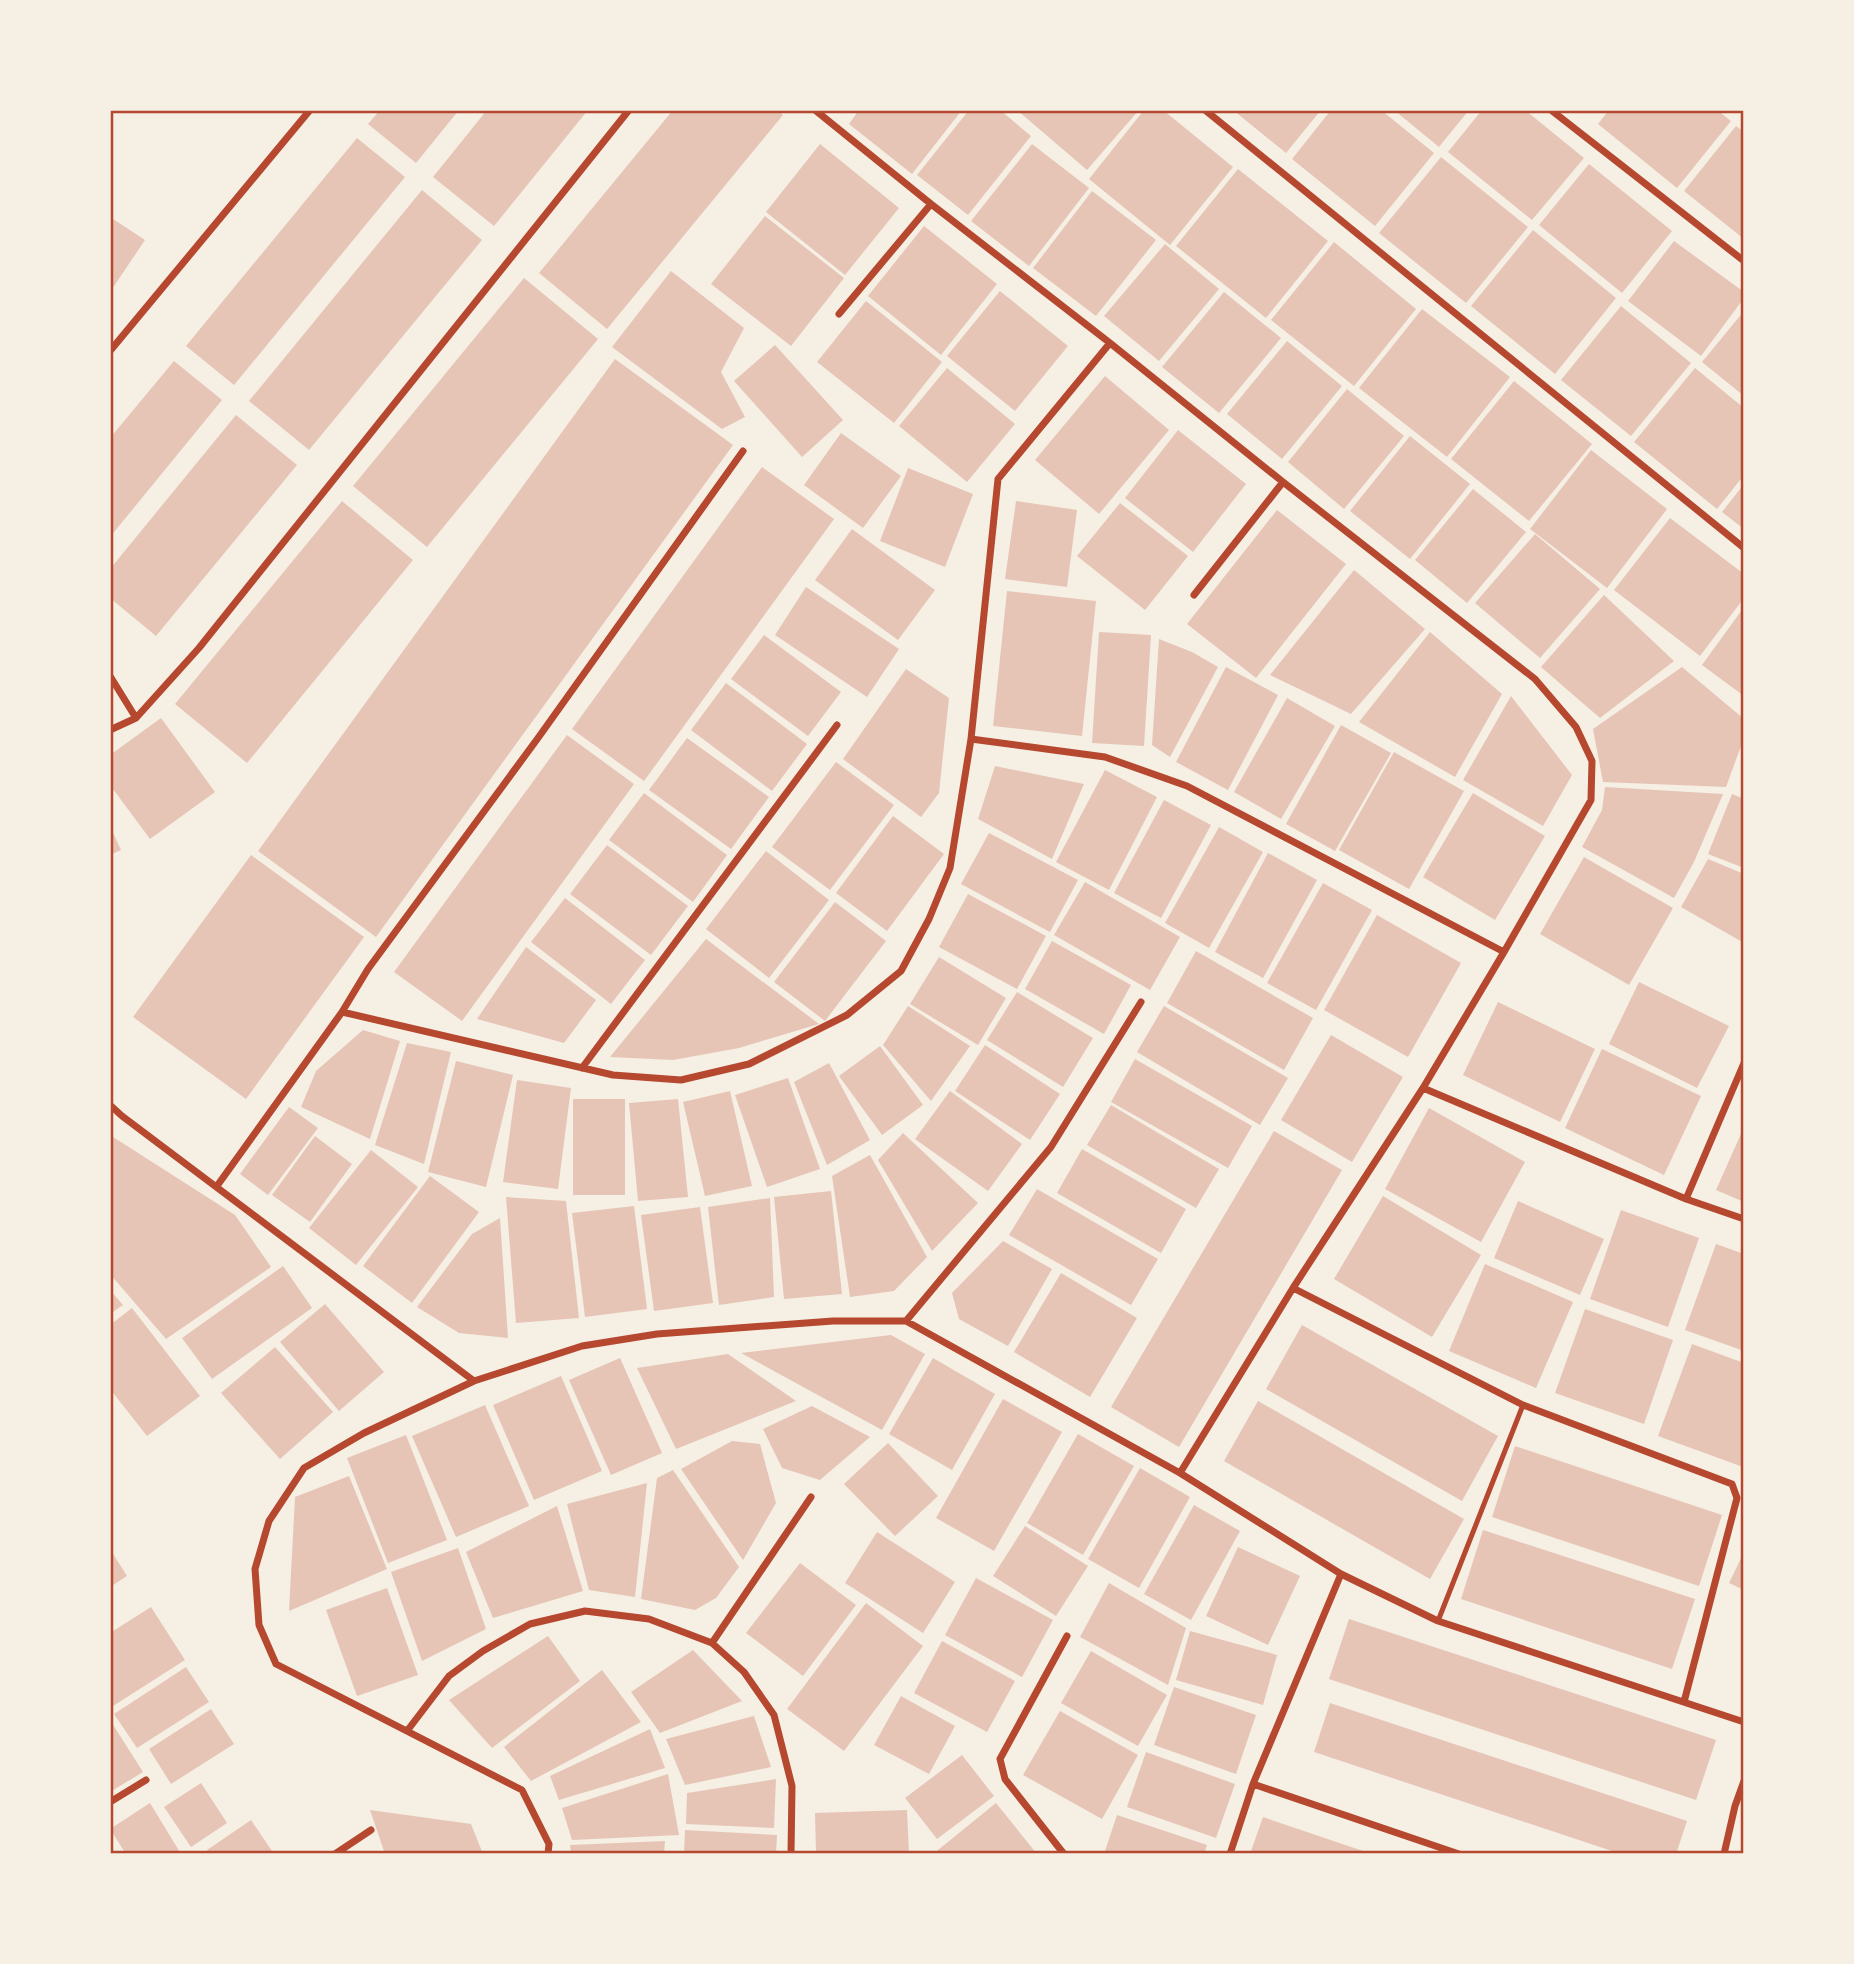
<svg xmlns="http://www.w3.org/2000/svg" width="1854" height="1964" font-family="Rubik,sans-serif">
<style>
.building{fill:#e6c5b7}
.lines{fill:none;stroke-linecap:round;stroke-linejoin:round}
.service{stroke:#b5482f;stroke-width:5}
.minor{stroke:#b5482f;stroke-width:7}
.neatline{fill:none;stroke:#b5482f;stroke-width:2.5}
</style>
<rect width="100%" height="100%" fill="#f6efe4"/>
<path class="building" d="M380,110H459L416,163L368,124Z
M487,110H588L494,226L433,177Z
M673,110H778L783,115L607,329L539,273Z
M859,110H962L912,174L849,124Z
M969,110H1000L1031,136L968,215L917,175Z
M1017,110H1139L1087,170Z
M1144,110H1163L1233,167L1170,245L1089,179Z
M1233,110H1321L1286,153Z
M1331,110H1381L1434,153L1375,226L1292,159Z
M1394,110H1469L1439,147Z
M1482,110H1525L1584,158L1532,220L1448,152Z
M1609,110H1717L1731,121L1677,188L1598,124Z
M1736,126L1744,132V239L1684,191Z
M357,138L405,177L234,385L186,346Z
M820,144L899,208L845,275L766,212Z
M1032,144L1089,188L1029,266L971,221Z
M1441,157L1528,227L1466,303L1379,233Z
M1589,164L1672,231L1622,293L1539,225Z
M1238,169L1328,241L1266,318L1176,246Z
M422,190L482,240L309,450L249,401Z
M1092,191L1156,240L1096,316L1033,268Z
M765,216L844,278L791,346L711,284Z
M110,217L145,240L110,292Z
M924,226L997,284L941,355L868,296Z
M1533,230L1616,298L1555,374L1471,306Z
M1674,241L1744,292V298L1701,356L1628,301Z
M1334,242L1416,309L1354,386L1271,320Z
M1165,244L1219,289L1159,361L1104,316Z
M671,271L744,328L721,372L745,417L722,429L612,347Z
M524,278L598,339L427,547L353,486Z
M1000,291L1068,346L1015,411L947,356Z
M1224,292L1281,338L1219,413L1162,367Z
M866,301L942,362L894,423L817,362Z
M1621,306L1691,363L1631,436L1561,380Z
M1422,309L1510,377L1447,457L1359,388Z
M1744,311V396L1702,362Z
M1287,341L1342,386L1282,459L1227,414Z
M775,345L843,420L802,457L734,381Z
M615,359L733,445L376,937L258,851Z
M174,361L222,400L110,537V438Z
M947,368L1015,424L967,482L899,426Z
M1695,368L1744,408V475L1717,509L1634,442Z
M1105,376L1169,430L1099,514L1035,460Z
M1514,381L1592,444L1529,521L1451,459Z
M1347,389L1404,436L1344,509L1288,462Z
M236,415L297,465L156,636L110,598V569Z
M1178,430L1246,484L1193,552L1125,498Z
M841,433L901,476L863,528L804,485Z
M1410,436L1470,484L1410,559L1350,511Z
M1591,450L1667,509L1607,588L1530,529Z
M762,467L834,519L644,781L572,729Z
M908,468L973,494L945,567L880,541Z
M1744,484V529L1722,512Z
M1473,489L1526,532L1467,603L1415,560Z
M342,501L413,560L247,763L175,704Z
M1016,501L1077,510L1067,587L1005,579Z
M1120,503L1188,556L1145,610L1077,556Z
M1277,510L1346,564L1256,678L1187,624Z
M1670,518L1744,574V598L1700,656L1614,590Z
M852,529L935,590L898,640L815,580Z
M1535,534L1600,589L1540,658L1475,603Z
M1354,570L1425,629L1351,714L1270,675Z
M806,587L899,649L867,697L775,635Z
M1007,591L1096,601L1082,736L993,726Z
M1604,595L1674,661L1600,718L1541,667Z
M1744,607V696L1702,665Z
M1099,632L1151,635L1144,746L1092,743Z
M1430,632L1502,694L1455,777L1359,722Z
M764,635L841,692L808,736L731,679Z
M1159,639L1192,652L1218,667L1170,757L1152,745Z
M1226,667L1278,695L1228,790L1176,762Z
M1682,667L1744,719V738L1726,787L1603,782L1593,729Z
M906,669L949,698L939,793L921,817L843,759Z
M726,683L807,744L772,791L691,730Z
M1511,696L1572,775L1543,826L1463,780Z
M1287,698L1335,726L1281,819L1234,792Z
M161,718L215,792L150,839L110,785V755Z
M1341,725L1391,753L1335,851L1286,824Z
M567,735L634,784L462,1021L394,972Z
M687,738L769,797L731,849L649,790Z
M1394,752L1464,791L1409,889L1339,850Z
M836,762L894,805L830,890L772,847Z
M995,766L1084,784L1052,859L978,819Z
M1105,770L1157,797L1109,890L1056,862Z
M1605,787L1723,794L1694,862L1674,898L1582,847L1602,810Z
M644,793L727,855L693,902L609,840Z
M1473,793L1545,836L1495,920L1423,877Z
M1732,794L1744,799V868L1708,854Z
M1164,800L1211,825L1161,918L1114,893Z
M893,816L944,854L887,931L836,893Z
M110,826L121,850L110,855Z
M1219,827L1263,852L1209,948L1165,923Z
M989,833L1078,880L1050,932L961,884Z
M607,845L688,906L651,955L570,894Z
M766,851L829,900L769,978L706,929Z
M1268,853L1317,880L1263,978L1215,952Z
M251,855L364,937L246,1099L133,1017Z
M1584,857L1673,908L1629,985L1540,934Z
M1708,859L1744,874V943L1681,907Z
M1085,882L1180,937L1150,990L1054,935Z
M1323,883L1372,910L1316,1010L1267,983Z
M968,894L1046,936L1017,989L939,947Z
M565,898L645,960L611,1004L531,942Z
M835,902L886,941L825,1021L774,982Z
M1377,915L1461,963L1408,1057L1324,1010Z
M706,939L819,1024L739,1048L673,1060L610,1057Z
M1052,941L1131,985L1104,1034L1025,989Z
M526,947L596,1000L564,1043L477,1019Z
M1196,951L1313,1018L1284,1070L1167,1003Z
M939,957L1006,998L978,1045L910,1004Z
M1639,982L1729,1026L1697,1088L1609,1044Z
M1017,992L1093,1038L1063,1087L987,1040Z
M1498,1002L1595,1049L1560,1122L1463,1075Z
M908,1006L970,1046L931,1101L883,1045Z
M1164,1006L1288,1078L1260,1125L1137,1052Z
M363,1030L400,1041L370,1139L301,1107L316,1071Z
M1331,1035L1403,1077L1352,1162L1281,1120Z
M407,1043L451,1052L424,1164L375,1145Z
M985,1045L1060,1094L1030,1140L955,1091Z
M880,1046L923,1105L882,1135L839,1076Z
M1602,1049L1701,1096L1664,1175L1565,1128Z
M1135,1059L1252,1126L1228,1168L1111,1102Z
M456,1061L513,1075L486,1187L428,1172Z
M829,1063L870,1140L827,1165L794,1082Z
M788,1078L820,1169L767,1187L735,1095Z
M517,1080L571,1088L558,1189L503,1182Z
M730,1091L752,1186L705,1196L683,1102Z
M950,1091L1022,1144L988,1191L915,1139Z
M573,1099H625V1195H573Z
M678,1099L688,1197L638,1201L629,1103Z
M1111,1105L1219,1169L1196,1208L1087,1145Z
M289,1107L318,1128L268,1195L240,1174Z
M1429,1108L1525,1162L1481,1242L1385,1189Z
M1744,1127V1202L1716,1190Z
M1274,1131L1342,1170L1179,1447L1111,1407Z
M903,1133L978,1203L932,1251L878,1160Z
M110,1135L235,1215L271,1267L166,1339L110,1274Z
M315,1136L352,1164L310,1222L272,1195Z
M1082,1149L1186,1209L1161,1253L1057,1193Z
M371,1150L418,1187L356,1265L309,1228Z
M870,1155L927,1257L894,1291L850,1297L832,1176Z
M430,1176L479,1212L412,1303L363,1266Z
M1037,1189L1158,1259L1131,1305L1009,1235Z
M831,1191L842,1294L784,1299L774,1197Z
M1383,1196L1481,1255L1432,1337L1334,1279Z
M506,1197L566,1201L579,1318L516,1323Z
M770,1198L774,1297L719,1305L708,1207Z
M1518,1201L1604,1239L1580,1295L1494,1258Z
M634,1206L647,1309L585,1317L572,1213Z
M700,1207L713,1303L654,1311L641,1215Z
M1621,1210L1699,1238L1668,1327L1590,1299Z
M500,1218L508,1338L459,1333L417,1307L472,1234Z
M1003,1241L1052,1269L1008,1346L959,1319L952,1293Z
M1716,1244L1744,1254V1351L1685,1330Z
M1485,1264L1573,1302L1536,1388L1449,1351Z
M283,1266L312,1308L212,1379L182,1338Z
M1061,1273L1137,1318L1090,1397L1014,1352Z
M110,1290L123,1305L110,1314Z
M325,1304L384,1372L339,1411L280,1342Z
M132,1308L200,1396L147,1436L110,1389V1325Z
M1585,1309L1673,1340L1644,1424L1555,1393Z
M1302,1325L1498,1436L1462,1501L1266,1389Z
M891,1335L925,1354L882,1430L741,1353Z
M1692,1344L1744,1363L1743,1467L1658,1436Z
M275,1347L333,1412L280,1459L221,1393Z
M728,1354L796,1401L676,1449L637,1368Z
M620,1358L662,1453L611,1475L569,1380Z
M933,1358L995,1394L952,1470L889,1434Z
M561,1376L602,1471L534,1500L493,1405Z
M1003,1399L1062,1432L994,1551L936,1518Z
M1258,1401L1464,1519L1430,1579L1224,1461Z
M485,1405L529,1506L456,1537L412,1436Z
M812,1406L870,1437L820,1480L782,1468L763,1429Z
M1078,1434L1134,1466L1083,1555L1027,1523Z
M406,1435L447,1540L388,1563L347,1458Z
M732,1441L760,1444L776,1503L743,1560L681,1469Z
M888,1443L938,1496L895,1536L844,1484Z
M1515,1446L1722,1515L1699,1586L1492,1517Z
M1140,1468L1190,1497L1139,1588L1088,1559Z
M673,1470L739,1567L716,1598L695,1610L641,1599L657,1478Z
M349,1476L387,1569L289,1611L295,1497Z
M647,1483L635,1597L589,1590L567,1504Z
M1194,1505L1240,1531L1191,1620L1144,1594Z
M557,1506L583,1591L493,1618L466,1552Z
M1025,1526L1088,1566L1056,1616L993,1576Z
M1483,1530L1695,1599L1672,1669L1461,1599Z
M877,1532L955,1582L923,1633L845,1583Z
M1238,1547L1300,1576L1268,1645L1206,1616Z
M458,1548L486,1629L422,1661L391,1572Z
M110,1549L127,1576L110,1587Z
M1744,1552V1590L1729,1583Z
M800,1563L856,1605L803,1676L746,1633Z
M976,1578L1053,1620L1022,1677L945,1635Z
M1109,1583L1186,1628L1168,1685L1080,1637Z
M387,1588L418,1675L357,1696L326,1610Z
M866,1603L923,1646L844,1751L787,1709Z
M151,1607L185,1660L110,1708V1633Z
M1349,1619L1716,1740L1696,1800L1329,1679Z
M1190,1631L1277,1655L1263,1705L1176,1680Z
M548,1636L580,1681L492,1748L449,1700Z
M942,1641L1015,1681L987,1732L914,1693Z
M693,1650L742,1701L660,1733L631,1692Z
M1091,1651L1167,1695L1138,1746L1061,1703Z
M186,1667L209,1702L137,1748L114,1714Z
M602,1670L641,1722L531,1781L504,1747Z
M1174,1687L1256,1715L1236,1774L1154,1745Z
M901,1696L955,1726L929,1774L874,1745Z
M1330,1703L1687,1821L1676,1854H1621L1314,1752Z
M211,1709L234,1744L171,1784L149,1749Z
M1060,1711L1138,1755L1102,1819L1023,1775Z
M754,1716L771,1767L685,1785L666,1739Z
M110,1720L143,1772L110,1792Z
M650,1729L665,1768L559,1800L550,1776Z
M1146,1752L1235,1784L1216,1838L1127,1807Z
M962,1755L994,1796L937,1839L905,1798Z
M668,1774L679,1835L572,1840L562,1808Z
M776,1779L774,1828L686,1824L687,1793Z
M201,1783L227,1823L191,1847L164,1807Z
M150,1803L181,1854H126L110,1829Z
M996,1803L1037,1854H933Z
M370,1810L471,1824L483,1854H385Z
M907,1810L909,1854H816L815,1813Z
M1117,1815L1207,1845L1204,1854H1104Z
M1263,1817L1363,1851L1362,1854H1250Z
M251,1820L274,1854H210L207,1850Z
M685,1830L777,1835L776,1854H684Z
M665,1841L664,1854H571L570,1845Z"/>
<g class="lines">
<path class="service" d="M1438,1621L1523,1405"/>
<path class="minor" d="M815,110L931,204L1110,343L1283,482L1535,679L1576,727L1592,761L1591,800L1504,952L1423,1088L1293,1288L1180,1473
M1205,110L1744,548
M1551,110L1744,261
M839,314L931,204
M110,351L310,110
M1194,595L1283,482
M110,676L136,718
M110,730L136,718L199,648L629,110
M971,739L1105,757L1187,786L1504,952
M342,1012L613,1075L681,1080L749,1064L847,1015L901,971L929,919L950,868L971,739L998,479L1110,343
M582,1068L837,725
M1423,1088L1686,1199L1744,1219
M110,1105L122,1116L474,1381
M217,1186L342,1012L368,969L538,738L743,451
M1686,1199L1744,1063
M1293,1288L1523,1405L1732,1484L1737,1498L1684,1702
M906,1321L1051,1147L1141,1002
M712,1643L811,1497
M407,1731L449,1676L483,1651L530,1624L585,1611L649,1619L712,1643L744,1672L774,1715L792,1786L791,1854
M1253,1784L1459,1854
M110,1802L146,1780
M335,1854L371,1830
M548,1854L549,1844L522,1790L276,1664L259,1625L255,1569L269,1521L304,1468L364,1433L474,1381L582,1346L657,1334L833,1321H906L1180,1473L1341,1574L1438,1621L1744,1722
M1064,1854L1005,1779L1000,1759L1067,1636
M1230,1854L1253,1784L1341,1574
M1724,1854L1735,1806L1744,1781"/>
</g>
<rect width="1854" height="1964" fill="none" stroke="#f6efe4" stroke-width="224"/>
<rect x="112" y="112" width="1630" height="1740" class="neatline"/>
</svg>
